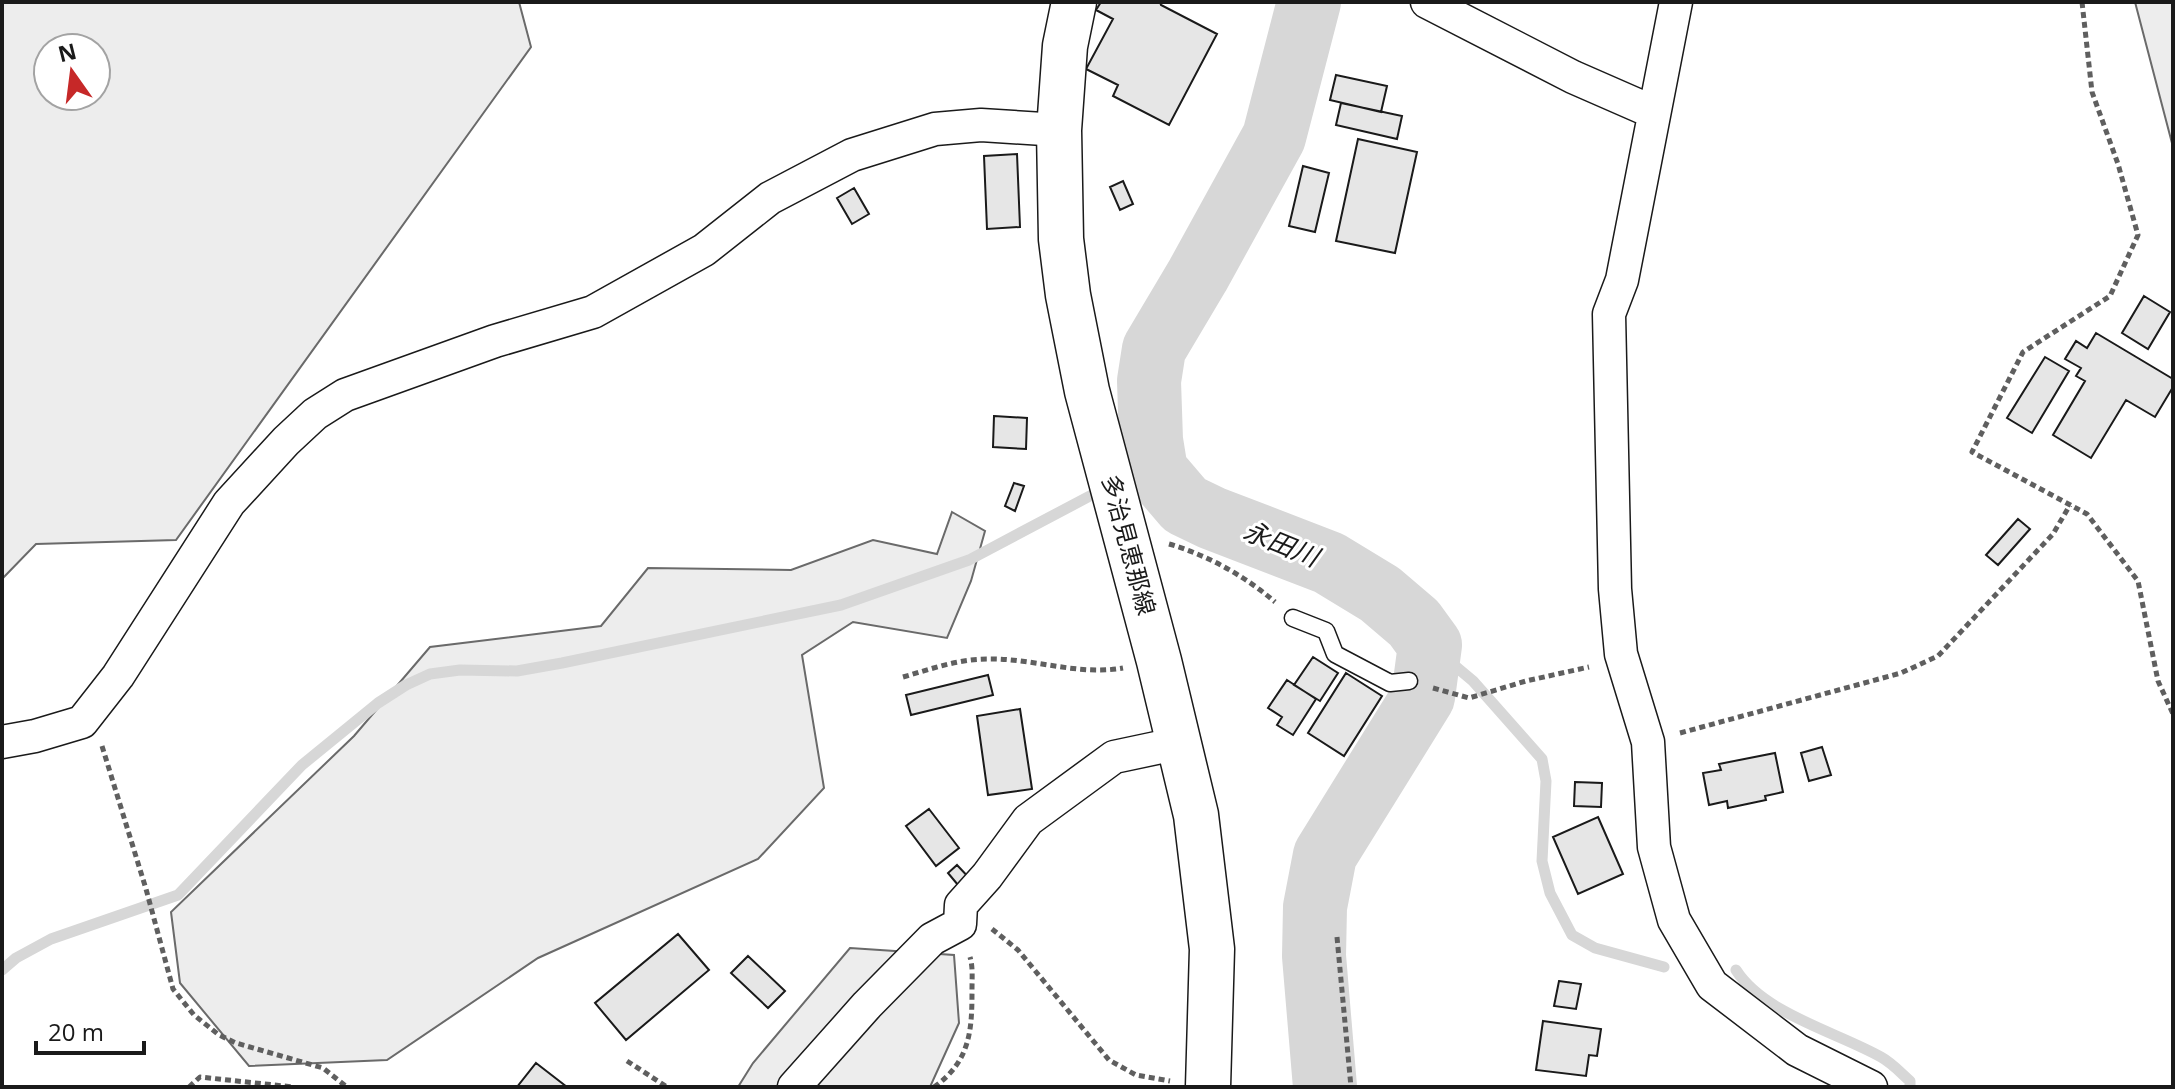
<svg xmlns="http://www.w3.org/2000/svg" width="2175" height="1089" font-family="'Open Sans','Noto Sans JP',sans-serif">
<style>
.green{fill:#ededed;stroke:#6a6a6a;stroke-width:2;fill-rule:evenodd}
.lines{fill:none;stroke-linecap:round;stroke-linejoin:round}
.stream{stroke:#d7d7d7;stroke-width:11}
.river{stroke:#d7d7d7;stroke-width:64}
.building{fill:#e6e6e6;stroke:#1a1a1a;stroke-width:2}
.service-casing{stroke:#1a1a1a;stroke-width:19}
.minor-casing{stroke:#1a1a1a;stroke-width:35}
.primary-casing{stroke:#1a1a1a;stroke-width:47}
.path{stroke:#5f5f5f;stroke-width:5;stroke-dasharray:6 4;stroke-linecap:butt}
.service{stroke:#fff;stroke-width:16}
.minor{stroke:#fff;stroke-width:32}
.primary{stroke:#fff;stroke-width:44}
.labels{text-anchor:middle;stroke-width:6;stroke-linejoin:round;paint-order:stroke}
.street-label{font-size:24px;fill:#1a1a1a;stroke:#fff}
.water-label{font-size:26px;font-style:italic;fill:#1a1a1a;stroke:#fff}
</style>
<rect width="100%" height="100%" fill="#fff"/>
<path class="green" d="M2,2H519L531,47L176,540L36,544L2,579ZM48,48H96V96H48Z
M2135,2H2173V147Z
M952,512L985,531L971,581L947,638L853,622L802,655L824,788L758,859L538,958L387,1060L249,1066L180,983L171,912L354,736L430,647L601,626L648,568L791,570L873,540L937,554Z
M850,948L954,955L959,1023L930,1087H738L753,1063Z"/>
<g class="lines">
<path class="stream" d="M1118,481L1155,462
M1430,645L1473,681L1542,759L1546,781L1542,861L1550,893L1572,935L1595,948L1664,967
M2,970L16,958L51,939L178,895L302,765L378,703L406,685L430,674L460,670L517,671L562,663L841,605L969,560L1103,489
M1736,970C1764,1014 1837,1032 1881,1057C1892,1063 1901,1073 1910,1081V1087"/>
<path class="river" d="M1309,2L1274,137L1198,275L1154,349L1149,381L1151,440L1156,471L1185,505L1212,518L1329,563L1380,594L1414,623L1430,645L1423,697L1325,855L1315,907L1314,956L1325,1087"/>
</g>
<path class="building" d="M1101,2H1160L1161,5L1217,34L1169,125L1113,96L1118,85L1086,69L1113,19L1096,10Z
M1336,75L1387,86L1381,112L1330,100Z
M1341,103L1402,116L1397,139L1336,125Z
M1358,139L1417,152L1395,253L1336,241Z
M1017,154L1020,227L987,229L984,156Z
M1303,166L1329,173L1315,232L1289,226Z
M1123,181L1133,204L1120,210L1110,187Z
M854,188L869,214L852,224L837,198Z
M2144,296L2170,312L2148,349L2122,333Z
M2096,333L2173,379V387L2155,417L2126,400L2091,458L2053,435L2085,381L2076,376L2081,368L2065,359L2076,341L2087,348Z
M2045,357L2069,371L2032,433L2007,418Z
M994,416L1027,418L1026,449L993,447Z
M1014,483L1024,486L1015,511L1005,506Z
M2018,519L2030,529L1998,565L1986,555Z
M1313,657L1338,673L1320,701L1294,685Z
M1346,673L1382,696L1344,756L1308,733Z
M988,675L993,695L911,715L906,695Z
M1287,680L1316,699L1293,735L1277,725L1282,717L1268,708Z
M1020,709L1032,789L988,795L977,716Z
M1822,747L1831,775L1809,781L1801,753Z
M1775,753L1783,792L1765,796L1766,800L1728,808L1727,801L1709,805L1703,773L1721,770L1719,764Z
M1575,782L1602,783L1601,807L1574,806Z
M929,809L959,848L936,866L906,826Z
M1598,817L1623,874L1578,894L1553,837Z
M957,865L973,882L963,891L948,873Z
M678,934L709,970L626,1040L595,1003Z
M748,956L785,991L768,1008L731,973Z
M1559,981L1581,984L1576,1009L1554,1006Z
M1543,1021L1601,1029L1597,1056L1589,1055L1586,1076L1536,1070Z
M536,1063L567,1087H517Z"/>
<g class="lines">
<defs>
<path id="service" d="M1293,618L1326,631L1335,654L1390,683L1409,681"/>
<path id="minor" d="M1427,2L1573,77L1653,112
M1676,2L1622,280L1609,314L1615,589L1621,654L1648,742L1654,847L1674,920L1712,985L1797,1050L1871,1087
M2,742L35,736L82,722L118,676L229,503L286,441L315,414L345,395L495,341L593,312L704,250L770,198L852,155L935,129L981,125L1059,130
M794,1087L867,1005L932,939L960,924L961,905L987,876L1028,820L1114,757L1180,743"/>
<path id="primary" d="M1074,2L1065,46L1059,130L1061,239L1068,295L1087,391L1159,661L1196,815L1212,949L1208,1087"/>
</defs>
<use href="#service" class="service-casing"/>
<use href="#minor" class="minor-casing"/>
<use href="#primary" class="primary-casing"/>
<path class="path" d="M2082,2L2092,92L2118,164L2138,235L2110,296L2023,352L1972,452L2087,514L2138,581L2158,681L2173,714
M1169,544C1207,555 1245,576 1275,602
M903,677C931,669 958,659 988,659C1033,658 1078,676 1123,668
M1433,688L1469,698L1526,681L1589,667
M1680,733L1901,673L1938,656L2053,534L2070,505
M102,746L146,889L173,989L194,1015L219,1035L236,1043L323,1068L347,1087
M992,929L1018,950L1109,1060L1136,1075L1170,1081
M1337,937L1351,1087
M627,1061L667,1087
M189,1087L200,1077L293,1087
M934,1087C971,1061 972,1029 972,989C972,978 973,967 970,957"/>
<use href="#service" class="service"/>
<use href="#minor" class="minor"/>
<use href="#primary" class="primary"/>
</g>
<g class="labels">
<g class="street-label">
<text transform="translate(1128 545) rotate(75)" y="8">多治見恵那線</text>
</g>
<g class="water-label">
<text transform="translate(1281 544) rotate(22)" y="9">永田川</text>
</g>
</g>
<rect width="2175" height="1089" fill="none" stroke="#1a1a1a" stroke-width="8"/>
<g transform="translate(72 72) rotate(346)"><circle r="38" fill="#ffffff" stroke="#a3a3a3" stroke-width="2"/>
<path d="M0-6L14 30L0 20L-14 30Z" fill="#c62828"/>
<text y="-12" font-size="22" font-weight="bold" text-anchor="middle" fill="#1a1a1a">N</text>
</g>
<path d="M36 1041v12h108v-12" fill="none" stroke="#1a1a1a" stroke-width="4"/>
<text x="48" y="1041" font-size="24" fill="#1a1a1a" stroke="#ffffff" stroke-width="6" paint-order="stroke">20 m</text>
</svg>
